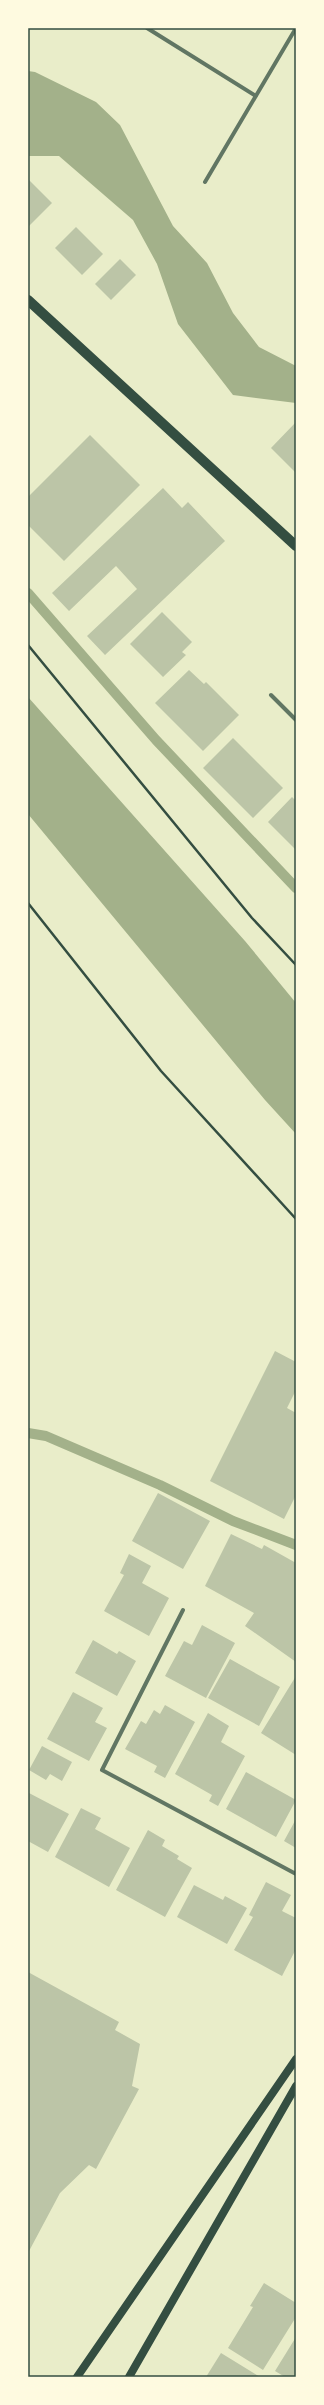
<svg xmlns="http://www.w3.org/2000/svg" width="324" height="2405" font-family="Jost,sans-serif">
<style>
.water{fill:#a3b18a}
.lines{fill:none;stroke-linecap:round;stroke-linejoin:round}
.stream{stroke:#a3b18a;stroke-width:10}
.building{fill:#bcc5a7}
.path{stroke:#344e41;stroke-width:2.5}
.minor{stroke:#617663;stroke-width:4}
.secondary{stroke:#344e41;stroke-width:8}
.primary{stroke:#344e41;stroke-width:10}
.neatline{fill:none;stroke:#344e41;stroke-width:1.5}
</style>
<rect width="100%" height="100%" fill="#e9edc9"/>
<path class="water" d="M28,71L35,72L96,102L120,125L173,226L207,263L233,313L259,347L296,366V403L233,395L178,324L157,264L133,220L59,156H28Z
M28,697L245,941L296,1003V1134L265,1100L28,814Z"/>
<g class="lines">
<path class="stream" d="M28,593L156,740L296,888
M28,1433L46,1436L160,1485L233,1521L296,1545"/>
</g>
<path class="building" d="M28,179L52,203L28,227Z
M76,227L103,254L82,275L55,248Z
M120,259L136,275L111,300L95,284Z
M296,422V473L271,448Z
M90,435L140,485L64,561L28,525V497Z
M163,488L182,508L188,502L225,541L105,655L87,636L137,589L116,566L69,611L52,593Z
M162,612L192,642L182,652L186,655L163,677L130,644Z
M189,670L204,684L206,682L239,715L203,751L155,703Z
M233,738L283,788L253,818L203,768Z
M292,797L296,801V850L268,822Z
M275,1351L296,1362V1390L287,1408L296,1413V1495L284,1519L210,1481Z
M158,1493L210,1521L183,1569L132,1541Z
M231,1534L262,1549L264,1545L296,1563V1662L245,1626L254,1613L205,1586Z
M129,1554L151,1566L142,1583L169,1598L149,1636L104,1611L124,1575L120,1573Z
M202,1625L235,1643L206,1698L165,1676L184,1641L192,1645Z
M93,1640L117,1654L119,1651L136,1661L117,1696L75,1673Z
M230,1659L280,1687L259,1726L208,1698Z
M296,1676V1755L261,1733Z
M73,1692L103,1708L95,1722L107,1728L89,1761L47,1739Z
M165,1705L195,1722L165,1778L154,1772L157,1766L125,1749L141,1721L146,1724L154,1710L160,1714Z
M208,1713L229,1726L221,1742L245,1756L218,1806L209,1801L212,1795L175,1774Z
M42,1746L72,1762L62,1781L50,1774L46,1780L29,1770Z
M246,1772L296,1800L276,1837L226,1809Z
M29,1793L69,1814L48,1852L28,1841Z
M81,1808L101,1818L95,1829L130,1848L109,1887L55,1857Z
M296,1819V1848L284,1841Z
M148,1830L165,1840L162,1846L179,1856L177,1859L192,1868L165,1917L116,1890Z
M266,1882L291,1895L282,1911L296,1918V1949L282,1976L234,1950L253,1917L249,1915Z
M194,1885L223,1900L225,1896L247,1908L227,1944L177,1917Z
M28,1972L119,2022L115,2030L140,2044L132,2086L139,2089L96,2169L89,2165L60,2193L28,2253Z
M264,2283L296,2303V2317L263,2370L228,2348L253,2307L250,2306Z
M296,2337V2377H285L275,2371Z
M221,2353L260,2377H206Z"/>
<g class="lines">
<path class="path" d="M28,645L252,918L296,965
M28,903L161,1071L296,1219"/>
<path class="minor" d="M147,28L256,96
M205,182L296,28
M271,695L296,720
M183,1610L102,1770L296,1874"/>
<path class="secondary" d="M77,2377L296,2059
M129,2377L296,2086"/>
<path class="primary" d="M28,300L296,546"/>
</g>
<rect width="324" height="2405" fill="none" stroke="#fefae0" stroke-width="58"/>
<rect x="29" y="29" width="266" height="2347" class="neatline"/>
</svg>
